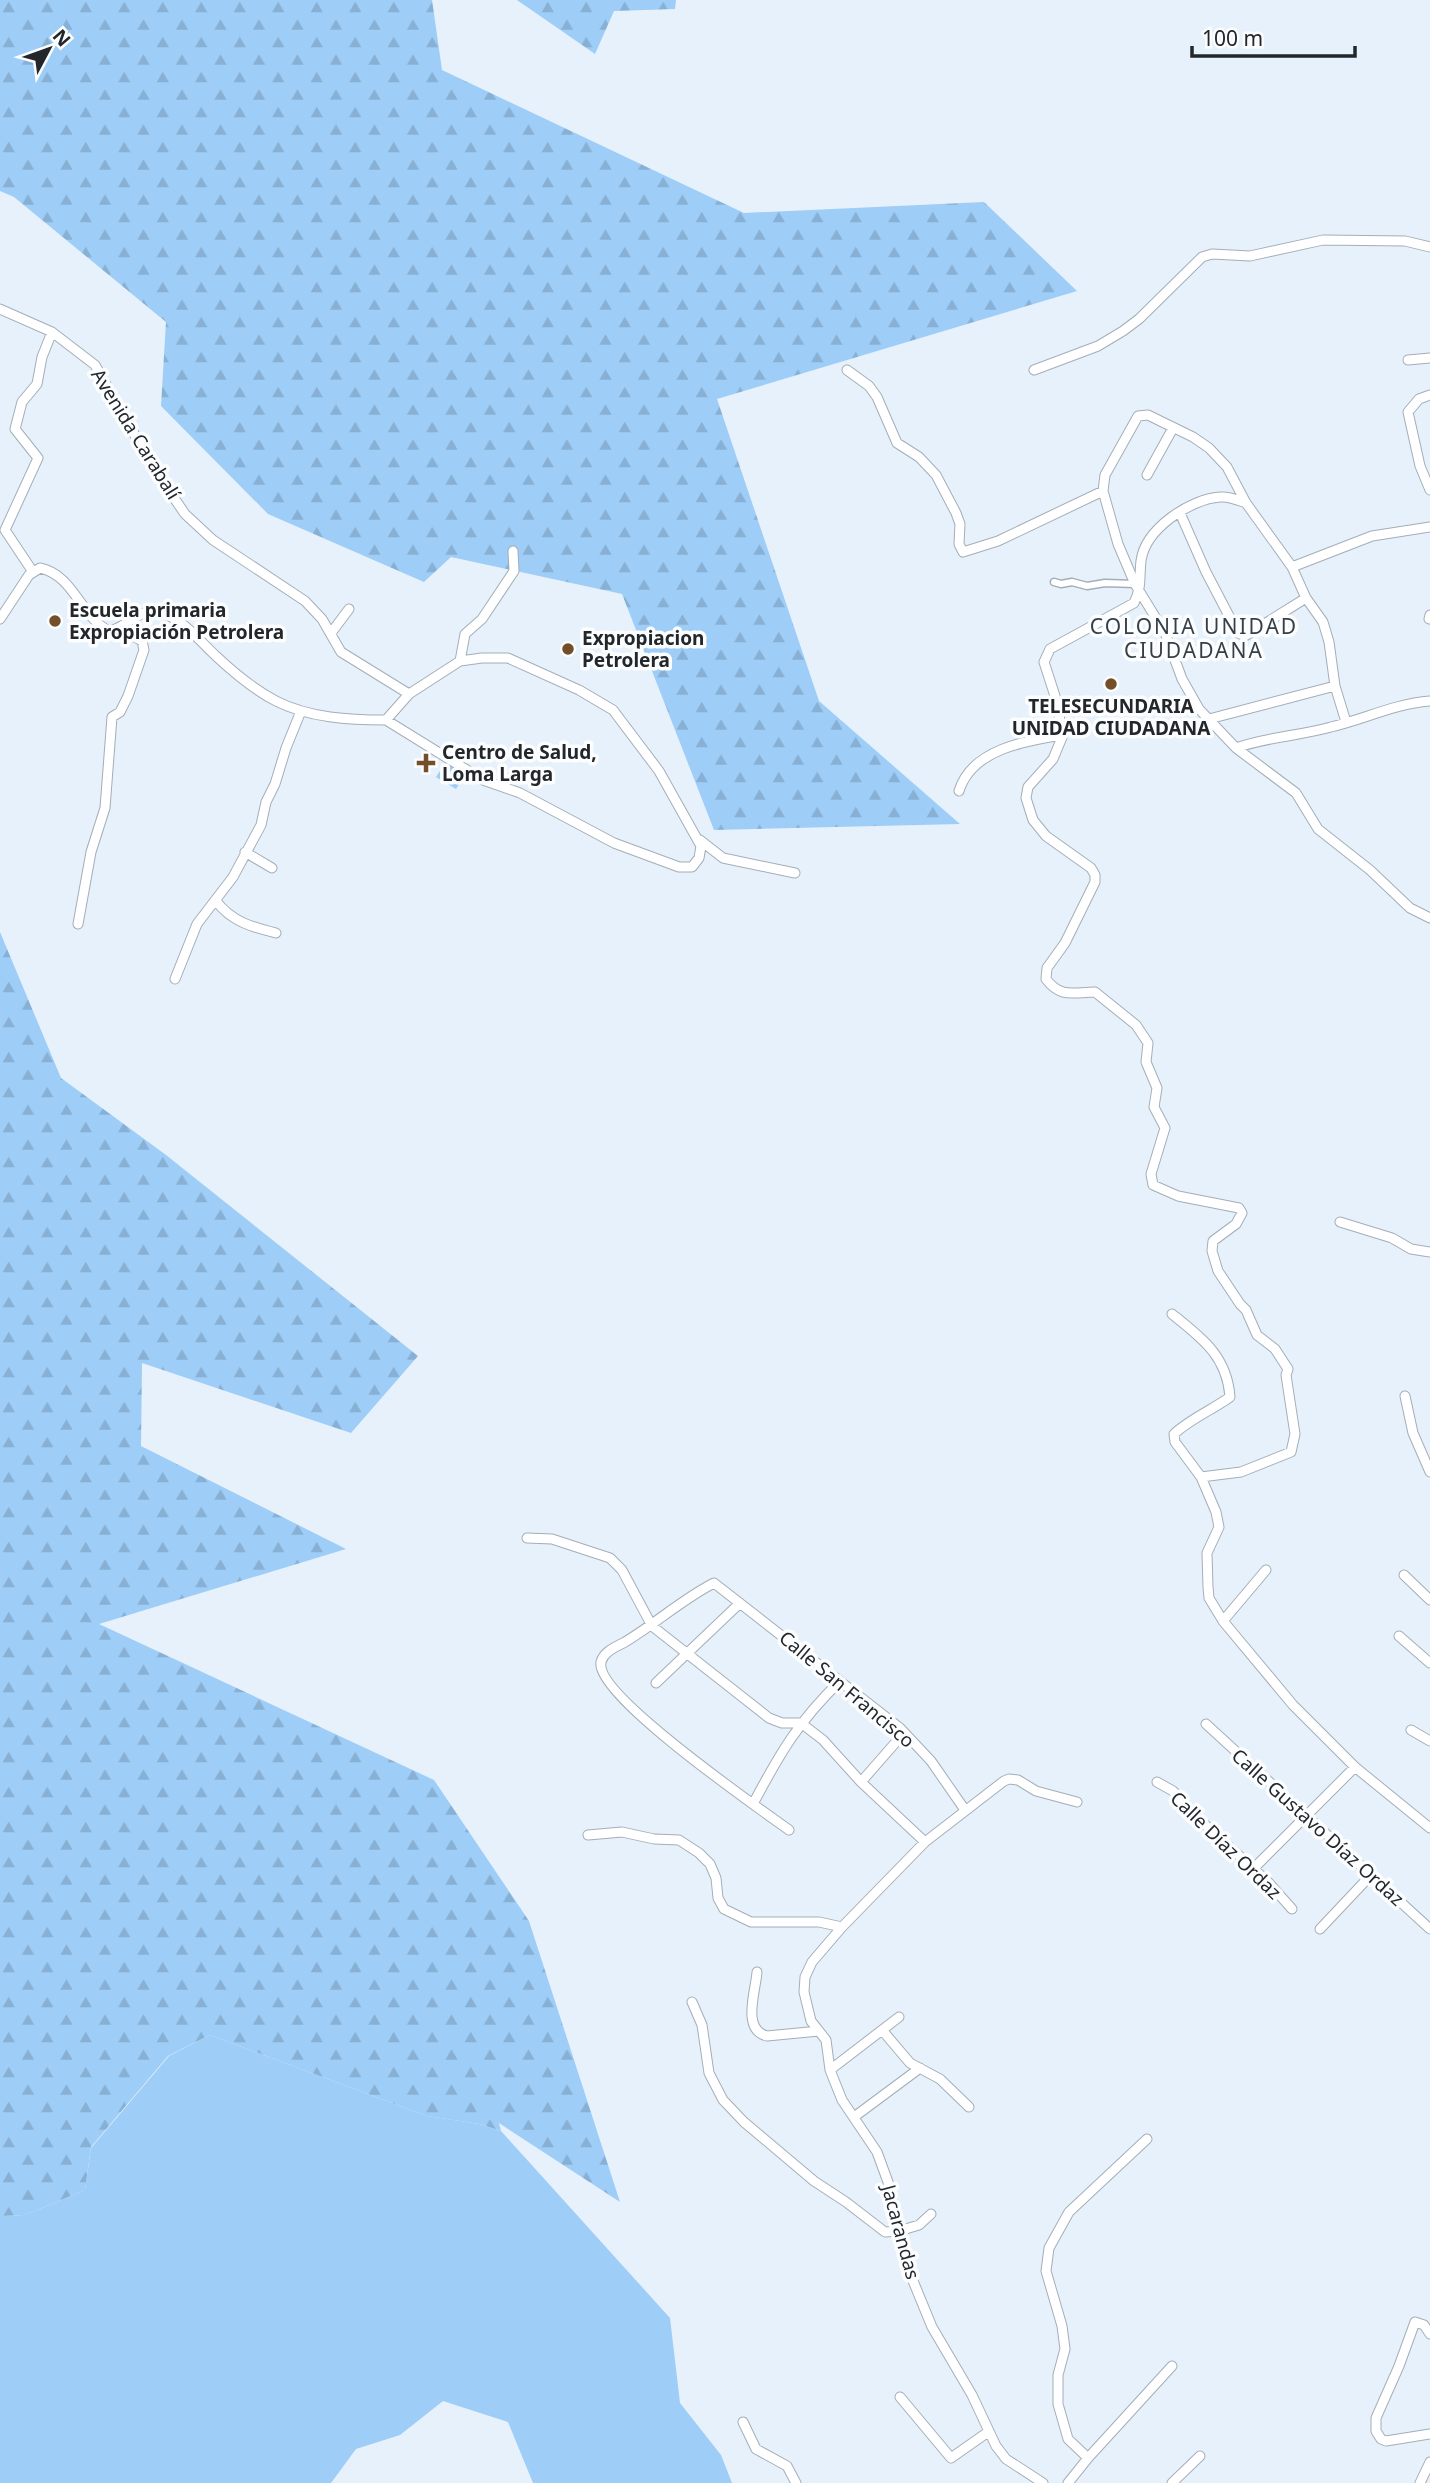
<svg xmlns="http://www.w3.org/2000/svg" width="1430" height="2483" font-family="'Noto Sans',sans-serif">
<style>
.green{fill:#9ecdf7}
.forest{fill:url(#forest-firs)}
.park{fill:url(#park-crowns)}
.lines{fill:none;stroke-linecap:round;stroke-linejoin:round}
.pedestrian-casing{stroke:#a4aeb7;stroke-width:9}
.minor-casing{stroke:#a4aeb7;stroke-width:11}
.pedestrian{stroke:#fff;stroke-width:6}
.minor{stroke:#fff;stroke-width:9}
.poi-dot{fill:#734f29;stroke:#fbfdff;stroke-width:2.5}
.labels{text-anchor:middle;stroke-width:7;stroke-linejoin:round;paint-order:stroke}
.street-label{font-size:19px;fill:#23272a;stroke:#fbfdff}
.poi-label{font-size:19px;font-weight:bold;fill:#23272a;stroke:#fbfdff;text-anchor:start}
.neighbourhood-label{font-size:21px;letter-spacing:2px;fill:#363f47;stroke:#fbfdff}
</style>
<defs>
<pattern id="forest-firs" width="22" height="20" patternUnits="userSpaceOnUse" patternTransform="scale(1.75)"><rect width="22" height="20" fill="#9ecdf7"/><path d="M5 1l3.5 6h-7zM16 11l3.5 6h-7z" fill="#88b0d4"/></pattern>
<pattern id="park-crowns" width="20" height="18" patternUnits="userSpaceOnUse" patternTransform="scale(1.75)"><rect width="20" height="18" fill="#9ecdf7"/><path d="M2 6a3 3 0 1 1 6 0M12 15a3 3 0 1 1 6 0" fill="none" stroke="#88b0d4"/></pattern>
</defs>
<rect width="100%" height="100%" fill="#e6f1fb"/>
<path class="green" d="M210,2035L427,2116L480,2124L501,2131L670,2318L680,2403L721,2455L732,2483H533L508,2422L443,2401L400,2435L356,2449L331,2483H0V2216L25,2215L85,2190L91,2148L169,2056Z"/>
<path class="forest" d="M0,0H432L442,70L744,213L984,202L1077,291L717,399L819,701L960,824L714,830L622,594L451,557L424,582L268,514L161,406L166,322L14,197L0,191Z
M517,0H676L675,9L614,11L595,54Z
M0,932L61,1078L166,1155L418,1356L351,1433L142,1363L141,1446L346,1549L99,1624L434,1780L529,1921L620,2202L499,2123L501,2131L480,2124L427,2116L210,2035L168,2056L91,2147L85,2190L25,2215L0,2216Z"/>
<path class="park" d="M446,762L465,774L456,789L436,777Z"/>
<g class="lines">
<defs>
<path id="pedestrian" d="M1054,582L1061,584L1072,582L1087,586L1105,583L1135,584"/>
<path id="minor" d="M0,309L52,332L95,365L153,467L185,514L213,540L305,601L322,619L341,652L409,694
M1408,360L1430,358
M847,370L869,386L877,397L897,443L919,457L936,475L956,513L960,524L959,544L963,552L998,541L1103,491
M1034,370L1098,346L1123,331L1139,319L1202,257L1212,254L1250,256L1323,240L1405,241L1430,247
M1430,395L1419,399L1408,412L1420,466L1430,490
M1147,475L1173,428
M1180,513L1206,572L1238,633L1245,636L1306,598
M1292,567L1372,536L1430,527
M33,572L5,530L38,458L15,429L22,402L37,384L42,357L52,332
M0,619L29,575L40,568C74,575 80,616 109,631C126,628 135,612 151,612C179,612 197,639 216,656C233,672 255,690 276,701C309,718 350,720 386,720
M1429,619L1430,615
M331,633L349,609
M1209,719L1335,686
M386,720L483,780L520,793L614,843L679,867H692L699,858L701,846L659,771L613,710L579,690L508,658H482L460,661
M386,720L409,694L460,661L465,634L482,619L514,571L513,551
M1346,722L1335,686L1329,642L1323,622L1306,598L1292,567L1246,503L1227,467L1209,448L1193,437L1148,415L1138,416L1105,475L1103,491L1118,544L1135,584L1165,633L1182,679L1199,709L1236,748L1296,793L1318,829L1370,870L1410,908L1430,918
M1236,748C1266,737 1299,736 1331,727C1365,719 1394,704 1430,701
M959,791C972,749 1025,741 1063,735
M700,840L723,858L795,873
M245,852L272,868
M216,901C232,922 252,927 276,933
M78,924L91,852L105,808L112,717L120,712L128,696L144,650L142,641L121,629
M175,979L197,924L233,877L261,825L266,802L275,784L286,748L301,711
M1340,1222L1392,1238L1411,1249L1430,1252
M1172,1314C1202,1338 1227,1356 1230,1397C1212,1410 1190,1419 1174,1434L1175,1442L1201,1477L1216,1512L1219,1527L1207,1553L1208,1587L1209,1598L1223,1621L1293,1705L1355,1767L1430,1828
M1405,1396L1413,1433L1430,1472
M1201,1477L1241,1472L1291,1452L1295,1434L1286,1375L1288,1369L1275,1349L1257,1335L1246,1310L1240,1304L1218,1271L1212,1251L1213,1241L1236,1224L1242,1213L1239,1208L1178,1196L1153,1185L1151,1174L1165,1128L1154,1107L1157,1088L1146,1062L1148,1043L1136,1025L1095,992C1074,992 1061,999 1046,979L1047,968L1065,943L1095,882V875L1091,868L1046,836L1033,820L1026,798L1028,787L1053,759L1063,735L1055,696L1044,662L1050,649L1134,603C1142,587 1139,577 1141,561C1145,529 1190,499 1220,497C1229,496 1238,500 1246,503
M527,1538L552,1539L610,1558L622,1570L652,1626L769,1718L782,1723H801L823,1740L861,1782L925,1842
M1404,1575L1430,1600
M1223,1621L1266,1570
M1399,1636L1430,1663
M656,1683L740,1603
M1206,1724L1430,1929
M1411,1730L1430,1741
M861,1782L896,1742L900,1728
M1157,1782L1173,1791L1202,1822L1267,1881L1292,1909
M753,1804C780,1753 798,1722 840,1681
M789,1830C760,1809 594,1694 601,1662C604,1651 616,1647 625,1642C655,1624 684,1598 714,1583L900,1728L931,1761L965,1810
M588,1835L622,1832L654,1839L679,1840L699,1853L710,1864L716,1878L718,1898L724,1909L751,1922H819L842,1927
M1253,1869L1355,1767
M1320,1929L1370,1876
M757,1972C756,1990 741,2030 767,2036L819,2031
M692,2002L702,2025L709,2073L723,2100L744,2122L814,2181L846,2202L885,2232L899,2231L919,2225L931,2214
M882,2030L910,2063L940,2079L969,2107
M830,2070L899,2017
M854,2117L920,2068
M1430,2334L1424,2325L1415,2322L1399,2366L1376,2418V2431L1381,2439L1386,2441L1430,2434
M900,2397L951,2458L988,2432
M743,2422L756,2449L787,2466L796,2483
M1088,2458L1068,2439L1058,2404V2375L1065,2349L1062,2326L1046,2271L1049,2248L1069,2212L1147,2139
M1043,2483L1006,2459L996,2446L972,2395L932,2327L911,2276L888,2182L877,2152L842,2100L830,2070L826,2040L811,2021L804,1992L805,1977L812,1962L842,1927L925,1842L1004,1781L1009,1779L1018,1780L1036,1791L1077,1802
M1068,2483L1088,2458L1172,2366
M1172,2483L1200,2456
M1420,2483L1430,2462"/>
</defs>
<use href="#pedestrian" class="pedestrian-casing"/>
<use href="#minor" class="minor-casing"/>
<use href="#pedestrian" class="pedestrian"/>
<use href="#minor" class="minor"/>
</g>
<g class="poi-dot">
<circle cx="55" cy="621" r="7"/>
<circle cx="568" cy="649" r="7"/>
<circle cx="1111" cy="684" r="7"/>
<path d="M422.5 752.5h7v7h7v7h-7v7h-7v-7h-7v-7h7z"/>
</g>
<g class="labels">
<g class="street-label">
<text transform="translate(136 434) rotate(58)" y="7">Avenida Carabalí</text>
<text transform="translate(847 1689) rotate(40)" y="7">Calle San Francisco</text>
<text transform="translate(1318 1827) rotate(42)" y="7">Calle Gustavo Díaz Ordaz</text>
<text transform="translate(1226 1845) rotate(44)" y="7">Calle Díaz Ordaz</text>
<text transform="translate(901 2232) rotate(75)" y="7">Jacarandas</text>
</g>
<g class="poi-label">
<text x="69" y="617">Escuela primaria<tspan x="69" dy="22">Expropiación Petrolera</tspan></text>
<text x="582" y="645">Expropiacion<tspan x="582" dy="22">Petrolera</tspan></text>
<text x="1111" y="713" text-anchor="middle">TELESECUNDARIA<tspan x="1111" dy="22">UNIDAD CIUDADANA</tspan></text>
<text x="442" y="759">Centro de Salud,<tspan x="442" dy="22">Loma Larga</tspan></text>
</g>
<g class="neighbourhood-label">
<text x="1194" y="634">COLONIA UNIDAD<tspan x="1194" dy="24">CIUDADANA</tspan></text>
</g>
</g>
<g transform="translate(49 49) rotate(49)" stroke="#fbfdff" stroke-width="5" paint-order="stroke">
<path d="M0-5L12 26L0 18L-12 26Z" fill="#23272a"/>
<text y="-10" font-size="19" font-weight="bold" text-anchor="middle" fill="#23272a">N</text>
</g>
<path d="M1192 46v10h163v-10" fill="none" stroke="#23272a" stroke-width="3.5"/>
<text x="1202" y="46" font-size="21" fill="#23272a" stroke="#fbfdff" stroke-width="5" paint-order="stroke">100 m</text>
</svg>
